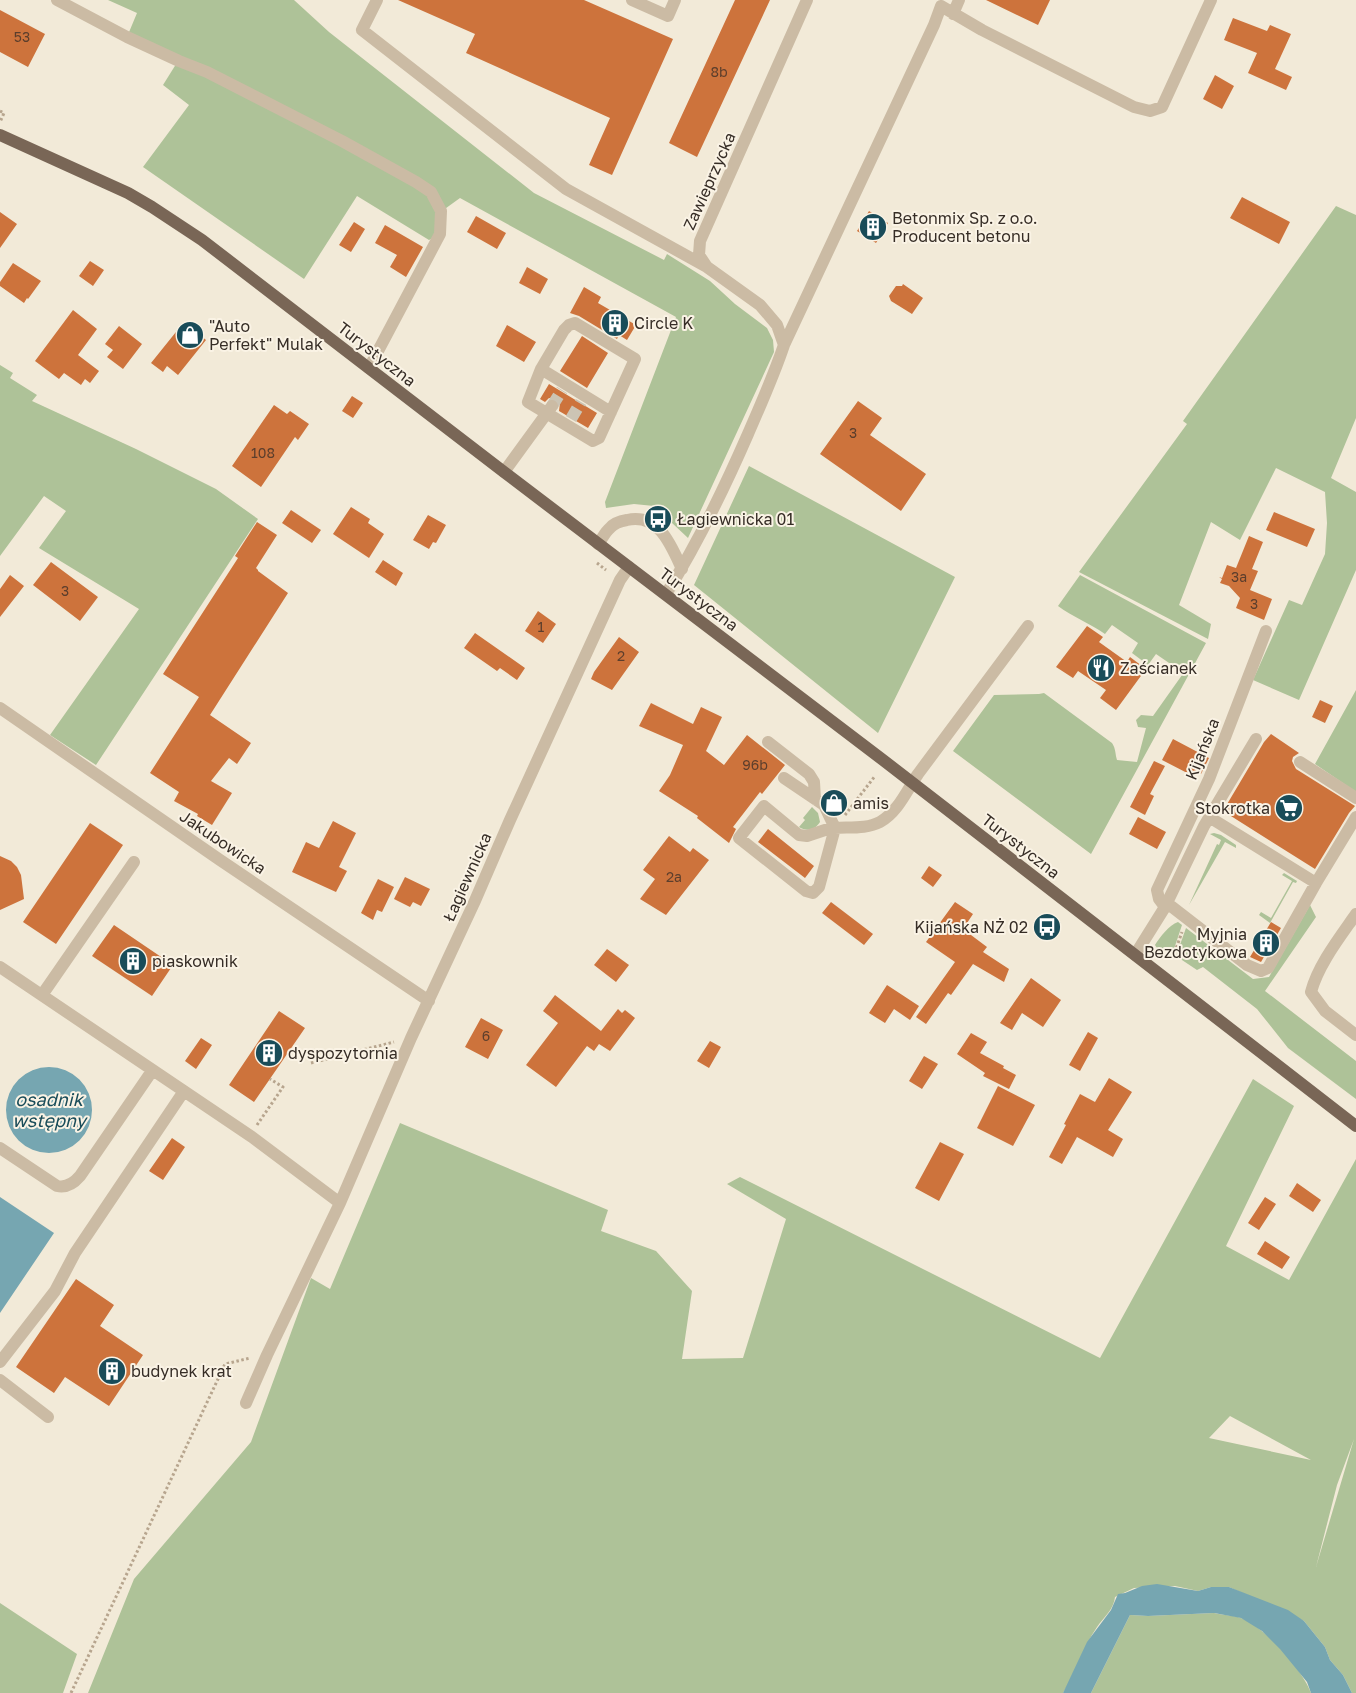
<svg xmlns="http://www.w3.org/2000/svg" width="1356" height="1693" font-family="'Golos Text',sans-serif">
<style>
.green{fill:#aec298;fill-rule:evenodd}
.water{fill:#76a6b1}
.building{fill:#cd733c}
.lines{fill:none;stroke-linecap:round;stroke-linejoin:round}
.minor-tunnel{stroke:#ccc4b4;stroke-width:12;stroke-dasharray:12 6;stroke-linecap:butt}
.path{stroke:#b7a58e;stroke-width:3;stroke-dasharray:2.5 2.5;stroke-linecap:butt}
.minor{stroke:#cbbba4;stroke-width:12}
.major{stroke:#796656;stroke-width:12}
.labels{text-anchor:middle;stroke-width:4;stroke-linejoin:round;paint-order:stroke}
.number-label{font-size:14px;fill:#5c3e2c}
.street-label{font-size:16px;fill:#362d26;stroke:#faf3e5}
.poi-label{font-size:16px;fill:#362d26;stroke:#faf3e5;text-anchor:start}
.water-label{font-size:18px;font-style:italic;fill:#194c59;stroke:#faf3e5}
</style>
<rect width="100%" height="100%" fill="#f2ead8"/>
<path class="green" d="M108,0H294L329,32L534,193L664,260L667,254L710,281L735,304L767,328L773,340L774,352L688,538L654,506L634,504L606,508L605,502L676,317L460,198L442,211L440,234L429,240L357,196L304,279L143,167L189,105L163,85L178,61L127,37L137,13Z
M1336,206L1356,215V418L1331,478L1356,492V570L1299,700L1253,680L1289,600L1302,605L1325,554L1327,523L1325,492L1276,468L1240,540L1211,522L1179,605L1211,624L1208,639L1079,572L1187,424L1183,421Z
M0,365L13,373L10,378L37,395L32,401L136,449L216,489L258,519L96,765L50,735L139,609L39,548L66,511L44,496L0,556Z
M749,466L955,577L878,733L694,585Z
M1080,575L1206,643L1091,854L953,751L994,695L1039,694L1044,693L1112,743C1116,749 1115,754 1117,760L1137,762L1146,728L1138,727L1136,720L1141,715L1153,716L1187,668L1172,665L1156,654L1148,665L1132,653L1138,643L1112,625L1105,634C1089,623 1073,617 1058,606Z
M1356,690V792L1315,764Z
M812,807L818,813L820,822C815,830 807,832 799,827L805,820L803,818Z
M1214,833L1221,835L1236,845V848L1225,842L1189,905L1217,844L1219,845L1221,840L1210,834Z
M1284,873L1297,881L1296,883L1293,882L1270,923L1259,915L1261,912L1271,918L1292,881L1282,875Z
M1310,905L1316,917L1265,991L1356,1061V1099L1288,1048L1257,1009L1203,967L1197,970L1176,956L1186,928L1253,979L1269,977Z
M1178,922L1182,925L1172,955L1157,948L1155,945C1160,937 1169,925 1178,922Z
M1253,1079L1294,1106L1226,1246L1289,1280L1356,1159V1693H1352L1343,1675L1330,1660L1325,1647L1304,1621L1229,1587H1211L1198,1591L1175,1586L1134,1588L1115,1597C1114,1609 1104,1617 1097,1627C1083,1647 1076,1672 1063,1693H88L134,1579L251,1442L311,1278L330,1289L400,1123L608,1210L601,1231L656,1251L692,1291L682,1359L743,1358L786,1219L727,1184L740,1177L1100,1358ZM1230,1416L1311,1460L1209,1438ZM1354,1439L1316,1567L1337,1485Z
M0,1603L77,1654L63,1693H0Z
M1214,1613C1222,1615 1233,1615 1241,1618C1265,1627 1302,1669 1311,1693H1091L1130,1615L1148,1616Z"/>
<path class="water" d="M6 1110a43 43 0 1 1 86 0a43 43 0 1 1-86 0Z
M0,1197L54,1233L0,1313Z
M1157,1584L1198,1591L1211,1587H1229L1288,1610L1304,1621L1325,1647L1330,1660L1343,1675L1352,1693H1311L1307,1682L1280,1649L1262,1631L1241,1618L1214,1613L1148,1616L1130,1615L1091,1693H1063L1087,1642L1111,1610L1118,1594L1125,1593L1142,1586Z"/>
<path class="building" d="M398,0H584L673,39L612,175L589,165L610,118L466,53L475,34Z
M735,0H770L697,157L669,143Z
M986,0H1050L1038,25Z
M0,10L45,34L28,67L0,52Z
M1233,18L1267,31L1270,25L1291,34L1275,69L1292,77L1286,90L1248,73L1257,53L1224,40Z
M1215,75L1234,86L1222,109L1203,99Z
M1242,197L1290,222L1279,244L1230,218Z
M869,211L888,223L876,243L857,231Z
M0,212L17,224L0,248Z
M476,216L506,233L497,249L467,232Z
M354,222L365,229L351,252L339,245Z
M385,225L423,247L406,277L390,267L397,255L375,243Z
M90,261L104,270L93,286L79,276Z
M13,263L41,281L28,299L27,298L24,303L0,286V282Z
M527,267L548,279L540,294L519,283Z
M903,284L923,298L912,314L891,301L889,296L896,286H902Z
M584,287L601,297L598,303L636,325L627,340L619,335L617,339L579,316L570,313Z
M73,310L97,329L78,355L99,371L90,383L85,379L81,385L64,373L59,379L35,361Z
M184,322L206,340L178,375L167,366L163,372L151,363Z
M507,325L536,342L524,362L496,346Z
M119,326L142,344L123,369L107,357L113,350L105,344Z
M582,336L608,353L587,388L560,371Z
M549,384L597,413L588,428L559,411L560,403L556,399L549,398L545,402L540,399Z
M352,396L363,403L353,418L342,411Z
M858,401L882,418L870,435L926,474L901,511L820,454Z
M274,405L287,414L290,411L309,424L298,440L295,437L261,487L232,466Z
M351,507L370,519L368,523L384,534L369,558L333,534Z
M291,510L321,530L312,543L282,523Z
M1274,512L1315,529L1307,547L1266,530Z
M428,515L446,525L436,543L433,542L429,549L413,540Z
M257,522L277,535L256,568L258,570V571L288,593L210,715L251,743L237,764L229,758L211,781L232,793L212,825L197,816L198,814L174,801L179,792L150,773L199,697L163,674L238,558L235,556Z
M1249,536L1263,542L1252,569L1258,571L1250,590L1272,599L1264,620L1236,608L1240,598L1229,586L1220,583L1222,579L1219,577L1222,578L1227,565L1236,568Z
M383,560L403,573L396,586L375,572Z
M51,562L98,597L80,621L33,585Z
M10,575L24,586L0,617V589Z
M538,611L556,624L543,643L525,631Z
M1087,626L1103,637L1099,642L1127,662L1130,657L1146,669L1116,710L1100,698L1106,690L1078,671L1073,678L1056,667Z
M475,633L525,668L517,680L500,668L497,671L464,648Z
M619,637L639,652L612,690L591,679L594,672Z
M1320,700L1333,706L1325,723L1312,717Z
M651,703L693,724L701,707L722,717L706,751L724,765L747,735L785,765L762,794L760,792L733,827L736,829L729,843L697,818L698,816L659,791L670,775L683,745L639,726Z
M1271,734L1299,753L1293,757L1292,761L1296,769L1355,806L1349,813L1315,869L1223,811L1264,742Z
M1173,739L1209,758L1201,774L1198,773L1195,777L1162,760Z
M1154,761L1165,766L1150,794L1154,796L1145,815L1130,807Z
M1138,817L1166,832L1157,849L1129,834Z
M333,821L356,833L339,867L347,871L336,892L292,872L306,842L319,848Z
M90,823L123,845L56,944L23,922Z
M768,829L814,866L805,878L758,842Z
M669,836L690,852L693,848L709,860L666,915L640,899L655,879L643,870Z
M0,856L11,861L17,867L21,875L24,899L0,910Z
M929,866L942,875L933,887L921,878Z
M405,877L430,889L421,906L413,902L410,907L394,899Z
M378,879L394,887L382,912L377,910L373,920L361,913Z
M831,902L873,934L864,945L822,913Z
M955,902L973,914L963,929L987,947L983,952L1009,969L1004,982L973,964L951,995L948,993L926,1024L916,1017L955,962L926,942Z
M1271,922L1281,928L1261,962L1250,957Z
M114,925L173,965L152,996L92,956Z
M607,949L629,965L616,982L594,965Z
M1031,978L1061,1000L1043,1027L1022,1013L1012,1030L1000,1023Z
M887,985L919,1006L910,1020L894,1009L885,1023L869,1013Z
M555,995L601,1031L618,1009L622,1013L625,1010L635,1018L610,1051L599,1044L594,1051L587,1046L556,1087L526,1065L558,1023L543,1011Z
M279,1011L305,1028L254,1102L229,1085Z
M481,1018L503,1030L488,1059L465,1047Z
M1088,1032L1098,1038L1080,1071L1069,1065Z
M971,1033L987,1042L980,1053L1004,1066L1003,1068L1016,1075L1009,1089L983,1076L985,1073L957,1054Z
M201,1038L212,1045L196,1069L185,1061Z
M710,1041L721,1047L709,1068L697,1061Z
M924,1056L938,1064L922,1089L909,1081Z
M1109,1078L1132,1092L1108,1130L1123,1139L1113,1157L1077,1137L1062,1164L1049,1157L1066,1125L1064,1124L1080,1094L1095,1102Z
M998,1086L1035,1105L1013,1146L977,1128Z
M172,1138L185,1147L163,1180L149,1171Z
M940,1142L964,1154L939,1201L915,1188Z
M1297,1183L1321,1200L1313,1212L1289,1196Z
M1265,1197L1276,1204L1259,1230L1248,1223Z
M1265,1241L1290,1257L1282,1269L1257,1254Z
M76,1279L114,1305L100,1326L143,1355L109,1406L65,1377L54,1393L16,1367Z"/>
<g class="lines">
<path class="minor-tunnel" d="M552,406L562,390
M571,419L581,402"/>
<path class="path" d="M0,111L4,113L0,122
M597,563L606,570
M845,815L875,776
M1173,957L1182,932
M311,1063L394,1042
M257,1125L283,1087L270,1079
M71,1693L225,1364L250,1358"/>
<path class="minor" d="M57,0L127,37L179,61L207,72L342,141L416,182L431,192L441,211L440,234L369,368
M377,0L362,30L566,189L707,267
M632,0L668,16L675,0
M953,14L959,0
M575,323L635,359L599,438L593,441L528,402L541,369L564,330L569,325Z
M784,345L777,325L760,305L707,267L699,255L700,241L807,0
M541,369L611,412
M504,472L552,406
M598,544C602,539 605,532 610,528C614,523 621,521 627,520C659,513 671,545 682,569
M666,594C698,543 724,489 748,434C761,404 774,375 784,345L934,25L941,6L982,30L1134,107L1150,111L1162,107L1211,0
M0,708L220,860L429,1001
M768,742L809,774L814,782L815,799
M1300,762L1356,798
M784,778L824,805L835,828L819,887L813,893L806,891L739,838L764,806L799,835L807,836L831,828H835C849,827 867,829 880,822C898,812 907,790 918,774C955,725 991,675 1028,626
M1316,883L1356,817
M1167,903L1247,965L1261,971L1268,968L1316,883L1209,817
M1165,907L1204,826L1256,739
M1356,914C1340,937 1318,965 1311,992L1325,1011L1356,1035
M1135,955L1165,907L1159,899L1157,890L1209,779L1266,631
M0,967L252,1137L340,1203
M42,995L134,862
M0,1148L57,1186C66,1188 74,1183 80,1176L152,1071
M0,1362L55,1291L75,1253L184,1091
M0,1380L48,1417
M246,1403L267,1355L340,1203L411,1038L474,903L510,820L620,580L629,567"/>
<path class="major" d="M0,135L128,193L152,207L202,240L504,472L883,760L1356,1126"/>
</g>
<defs>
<symbol id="building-disc" viewBox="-11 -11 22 22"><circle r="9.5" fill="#194c59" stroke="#faf3e5"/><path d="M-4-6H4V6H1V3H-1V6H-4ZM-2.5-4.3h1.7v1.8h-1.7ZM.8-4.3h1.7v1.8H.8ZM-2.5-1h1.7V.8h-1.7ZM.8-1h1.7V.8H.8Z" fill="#fff"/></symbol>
<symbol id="shop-disc" viewBox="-11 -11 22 22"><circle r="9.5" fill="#194c59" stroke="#faf3e5"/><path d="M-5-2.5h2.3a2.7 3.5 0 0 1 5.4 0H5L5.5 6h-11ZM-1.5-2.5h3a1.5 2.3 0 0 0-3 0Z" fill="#fff"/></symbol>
<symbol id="bus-disc" viewBox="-11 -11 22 22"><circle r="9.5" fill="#194c59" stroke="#faf3e5"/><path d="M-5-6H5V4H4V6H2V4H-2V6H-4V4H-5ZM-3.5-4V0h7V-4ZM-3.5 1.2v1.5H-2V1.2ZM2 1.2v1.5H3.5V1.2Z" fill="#fff"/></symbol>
<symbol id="restaurant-disc" viewBox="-11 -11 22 22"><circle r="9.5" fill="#194c59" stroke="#faf3e5"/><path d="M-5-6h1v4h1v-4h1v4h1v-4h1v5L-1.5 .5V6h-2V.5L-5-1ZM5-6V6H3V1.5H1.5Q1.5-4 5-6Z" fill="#fff"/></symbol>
<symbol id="supermarket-disc" viewBox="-11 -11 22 22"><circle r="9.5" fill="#194c59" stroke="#faf3e5"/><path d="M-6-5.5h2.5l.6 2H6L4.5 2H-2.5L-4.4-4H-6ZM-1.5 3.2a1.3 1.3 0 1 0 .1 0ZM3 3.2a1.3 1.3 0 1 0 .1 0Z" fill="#fff"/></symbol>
</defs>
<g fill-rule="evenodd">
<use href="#building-disc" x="857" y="211" width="32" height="32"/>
<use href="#building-disc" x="599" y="307" width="32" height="32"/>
<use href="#shop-disc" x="174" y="319" width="32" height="32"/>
<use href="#bus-disc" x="642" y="503" width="32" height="32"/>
<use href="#restaurant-disc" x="1085" y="652" width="32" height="32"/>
<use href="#shop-disc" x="818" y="787" width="32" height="32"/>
<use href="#supermarket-disc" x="1273" y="792" width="32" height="32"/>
<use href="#bus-disc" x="1031" y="911" width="32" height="32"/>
<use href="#building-disc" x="1250" y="927" width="32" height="32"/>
<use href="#building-disc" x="117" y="945" width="32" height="32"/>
<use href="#building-disc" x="253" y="1037" width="32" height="32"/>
<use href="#building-disc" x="96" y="1355" width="32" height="32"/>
</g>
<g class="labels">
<g class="number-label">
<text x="22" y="42">53</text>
<text x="719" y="77">8b</text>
<text x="853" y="438">3</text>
<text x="263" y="458">108</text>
<text x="1239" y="582">3a</text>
<text x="65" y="596">3</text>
<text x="1254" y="609">3</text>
<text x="541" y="632">1</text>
<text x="621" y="661">2</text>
<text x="755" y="770">96b</text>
<text x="674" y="882">2a</text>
<text x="486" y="1041">6</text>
</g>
<g class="street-label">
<text transform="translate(709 181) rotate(-66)" y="6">Zawieprzycka</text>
<text transform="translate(377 354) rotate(38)" y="6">Turystyczna</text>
<text transform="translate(699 599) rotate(37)" y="6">Turystyczna</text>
<text transform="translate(1202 749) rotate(-68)" y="6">Kijańska</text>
<text transform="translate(223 842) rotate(34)" y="6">Jakubowicka</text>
<text transform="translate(1021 846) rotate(38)" y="6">Turystyczna</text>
<text transform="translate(467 877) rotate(-66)" y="6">Łagiewnicka</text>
</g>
<g class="poi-label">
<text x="892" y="224">Betonmix Sp. z o.o.<tspan x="892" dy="18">Producent betonu</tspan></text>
<text x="634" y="329">Circle K</text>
<text x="209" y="332">"Auto<tspan x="209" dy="18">Perfekt" Mulak</tspan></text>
<text x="677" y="525">Łagiewnicka 01</text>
<text x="1120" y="674">Zaścianek</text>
<text x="853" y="809">amis</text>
<text x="1270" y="814" text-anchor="end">Stokrotka</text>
<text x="1028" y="933" text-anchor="end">Kijańska NŻ 02</text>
<text x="1247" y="940" text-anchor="end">Myjnia<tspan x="1247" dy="18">Bezdotykowa</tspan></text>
<text x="152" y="967">piaskownik</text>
<text x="288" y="1059">dyspozytornia</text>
<text x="131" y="1377">budynek krat</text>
</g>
<g class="water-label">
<text x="49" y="1106">osadnik<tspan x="49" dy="21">wstępny</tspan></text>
</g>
</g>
</svg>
